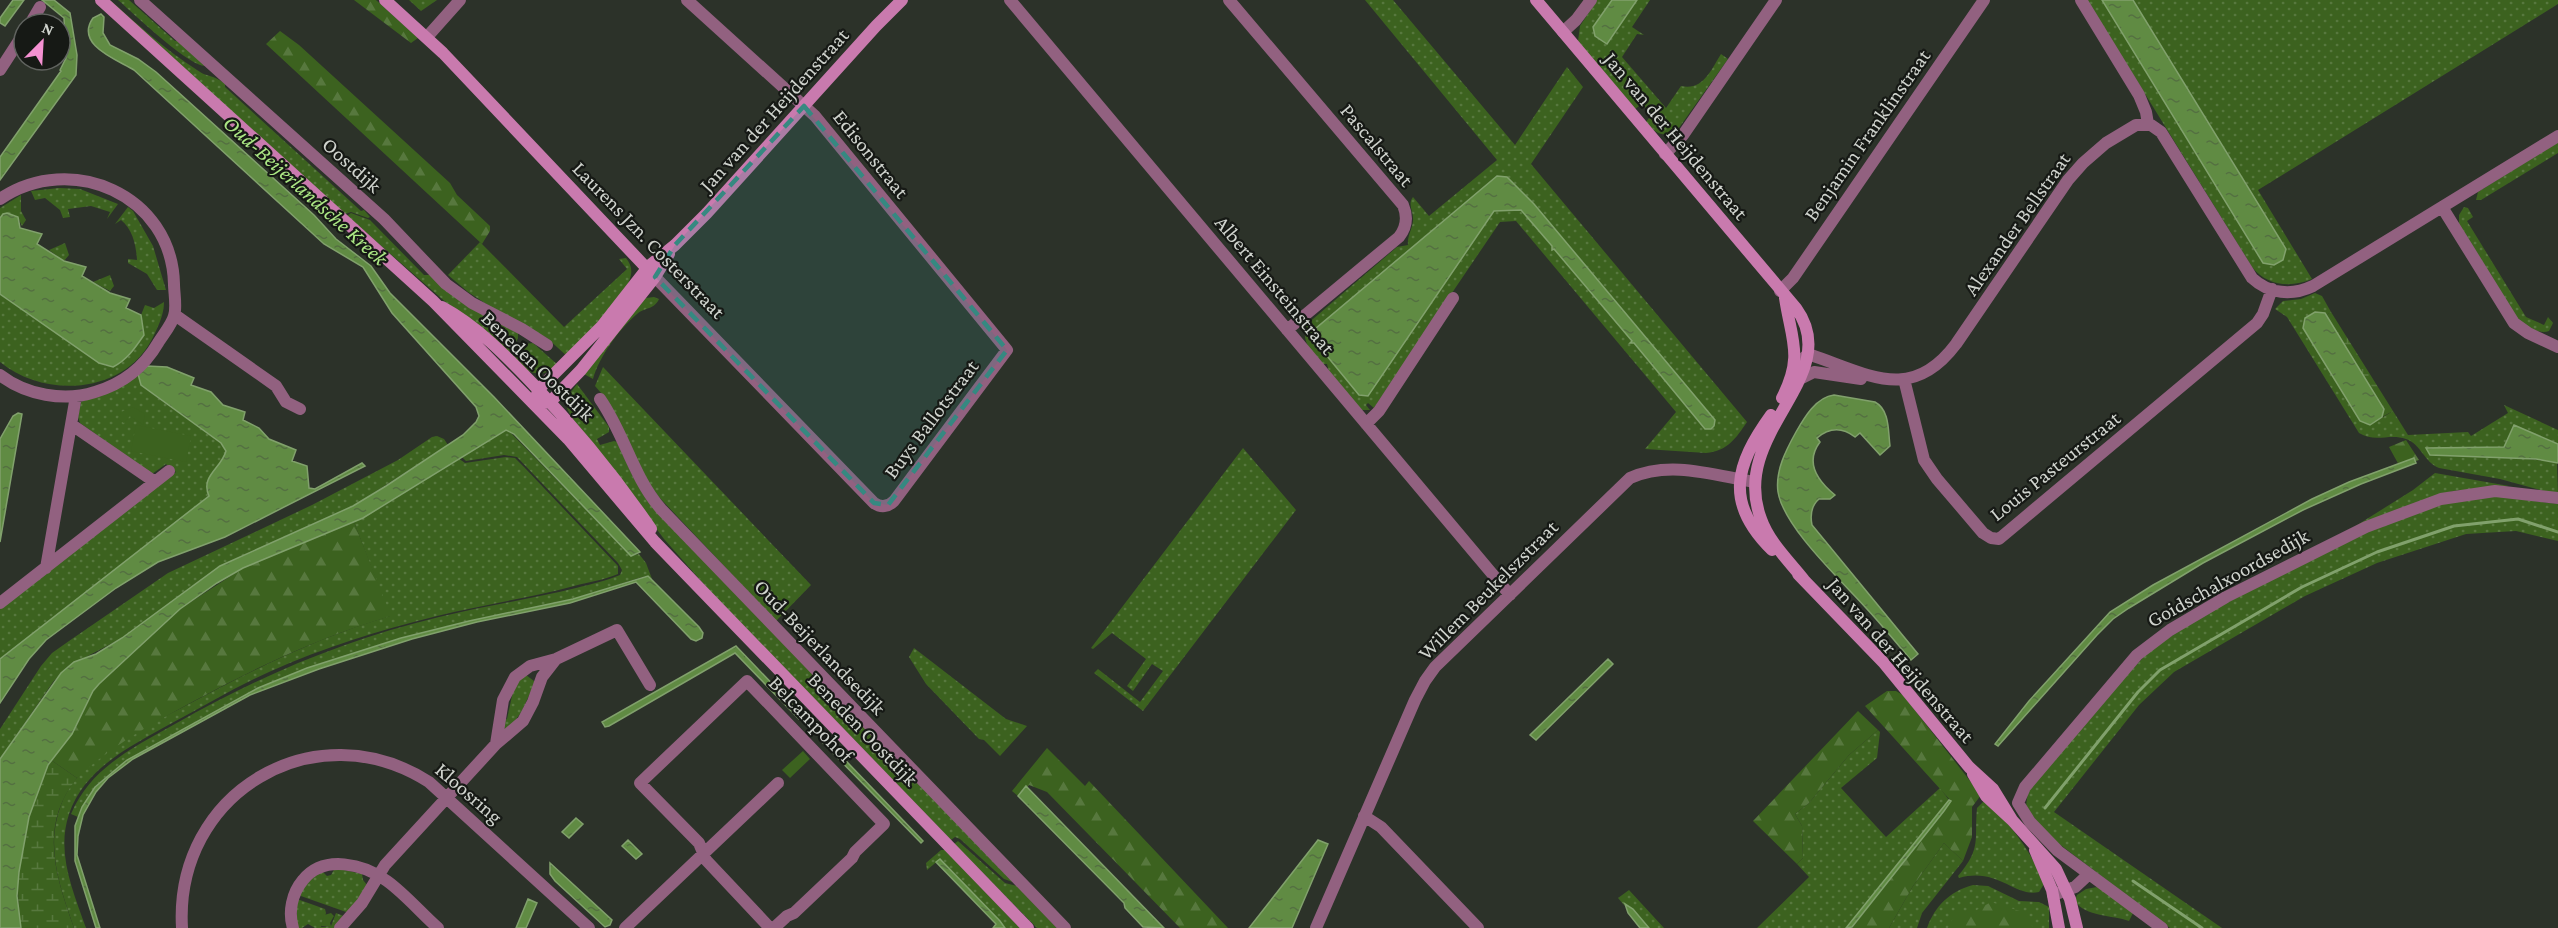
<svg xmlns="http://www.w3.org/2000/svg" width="2558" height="928" font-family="'Crimson Pro',serif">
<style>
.grass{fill:url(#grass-dots)}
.forest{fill:url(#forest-firs)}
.wetland{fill:url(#wetland-marsh)}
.park{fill:#3c621f}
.water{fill:url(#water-ripples);stroke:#81a16c;stroke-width:1.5}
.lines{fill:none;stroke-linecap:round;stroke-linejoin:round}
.stream{stroke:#81a16c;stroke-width:3}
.street{stroke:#926180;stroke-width:12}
.secondary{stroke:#c97aae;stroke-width:12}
.marked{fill:#358981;fill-opacity:0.2;stroke:#358981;stroke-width:4.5;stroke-dasharray:12 8;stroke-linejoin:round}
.labels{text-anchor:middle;stroke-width:4.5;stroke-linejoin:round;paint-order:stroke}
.street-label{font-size:21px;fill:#cfd3cd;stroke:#161915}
.water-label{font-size:22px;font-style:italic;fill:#abe784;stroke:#161915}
</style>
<defs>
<pattern id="grass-dots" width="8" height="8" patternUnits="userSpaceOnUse" patternTransform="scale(1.5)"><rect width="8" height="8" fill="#3c621f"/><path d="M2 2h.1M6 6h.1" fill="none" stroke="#57783e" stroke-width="1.8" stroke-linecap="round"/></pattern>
<pattern id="forest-firs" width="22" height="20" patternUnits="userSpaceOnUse" patternTransform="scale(1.5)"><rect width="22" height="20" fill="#3c621f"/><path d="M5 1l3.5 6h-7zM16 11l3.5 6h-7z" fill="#57783e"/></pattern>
<pattern id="wetland-marsh" width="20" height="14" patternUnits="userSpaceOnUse" patternTransform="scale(1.5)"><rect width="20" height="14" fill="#3c621f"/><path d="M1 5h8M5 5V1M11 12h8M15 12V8" fill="none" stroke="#57783e"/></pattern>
<pattern id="water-ripples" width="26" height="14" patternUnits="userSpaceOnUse" patternTransform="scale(1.5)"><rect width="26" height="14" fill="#608b43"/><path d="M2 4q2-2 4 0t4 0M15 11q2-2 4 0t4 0" fill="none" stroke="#547041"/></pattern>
</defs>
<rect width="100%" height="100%" fill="#2c3229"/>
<path class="grass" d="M108,0H110C138,25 166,50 197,70C208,78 213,74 225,84V87L361,211L364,210L370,217L368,218L351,212L345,214Z
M118,0H129L175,41L179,40L206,66C189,67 133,13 118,0Z
M409,0H437L421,11Z
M1365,0H1393L1515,145L1567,67L1583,87L1531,164L1747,422C1736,438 1728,451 1706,453L1645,449L1676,412L1516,221L1500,222L1374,408L1368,403L1366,405L1370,410H1361L1329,372L1327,364H1323C1312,352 1301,343 1306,325L1397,247L1408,245C1407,236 1412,230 1413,221C1414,211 1407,205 1413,197L1429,216L1497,160Z
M1597,0H1612L1593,27L1607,44L1637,0H1650L1632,27L1644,35L1637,34L1622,57L1666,108L1681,86C1703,91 1711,70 1721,54L1728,59L1676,132C1662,138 1654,132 1646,122L1652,114L1642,104L1635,109L1578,41L1580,26Z
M2087,0H2102L2263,263L2286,249L2133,0H2558V4L2258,190L2312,279C2291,288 2267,286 2252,267Z
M2558,142V153L2481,200H2476L2478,192Z
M59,188L80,189L118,204L107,219L110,212L91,206L68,209L70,217L63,218L60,210L45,198L35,200L31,191Z
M21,195V211L26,220L22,226L18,218H0V208Z
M128,207L133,211L153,246L166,290H157L147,274L128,263V259L137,260C136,245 133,230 121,220L115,224Z
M2464,207L2468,208L2473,217L2467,221L2526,317L2544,325L2548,317L2553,323L2549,331C2538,335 2524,325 2517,318L2459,224V215Z
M351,213L370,220L424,275H430L518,332V338L513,348L520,352L525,344L533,343L558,365C545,376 535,376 520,367L347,216Z
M480,242L564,327L627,269L619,259L626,258C635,269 631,278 625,290L568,357L547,338L491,307L468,292L448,275Z
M65,243L69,255L64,261L49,250Z
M110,275L114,286L110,291L93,282Z
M2315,293L2322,296L2331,312L2326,315L2325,313L2303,328L2360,421L2370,425L2393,411L2408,435L2468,432L2471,436L2508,413L2504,405L2558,430V444L2514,425L2504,447L2426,449L2557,462L2558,495L2500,479L2439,468C2424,462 2421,444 2406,439C2390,433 2375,443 2359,433L2292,325L2287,317L2275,309L2283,301L2301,299Z
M0,294L106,366C125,363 133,351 144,336L141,315L145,305L154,308L164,302C164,316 157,329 151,341C121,395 44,398 0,362Z
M654,297L659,299C654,310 645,307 637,314C619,329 599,357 593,379L584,374L638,304L646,298Z
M603,367L811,585L776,621L659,497L647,481L602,394L595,386Z
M138,374L141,385L151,393L221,443L226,451L224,458L208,479L210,496L0,659V609L176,472L166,464L152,474L80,423L78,417L81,402Z
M577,384L609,427V432L597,439L600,445L614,441L617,442L633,477L648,500L1013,882L1004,879L960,839L955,837L951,840L710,591L664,539L599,451L572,418L567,408L568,396Z
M508,430L631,556L639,554L646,563L652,579L648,576L642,577L573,599L469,621L401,638L287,676L241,697L127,760L95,786L78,817L71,814C91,767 133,748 175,724C262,675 341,641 439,617C484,606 531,599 576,588C591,584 606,581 620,575L622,570L618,563L517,457L504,455L466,461L461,456L500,431Z
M437,436L444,439L448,445L353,506L220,566L122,638L67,667L53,682L0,759V729L41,666L52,653L69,641L168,573L312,505L398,460L432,437Z
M1243,448L1296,510L1143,711L1094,673L1098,669L1140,702L1163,671L1152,664L1133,691L1127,686L1146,659L1112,633L1093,649L1091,648Z
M506,457L515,458L524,467L618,566V574C604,580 589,582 574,586C529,598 482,605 437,616C380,630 322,648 269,672C235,687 204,706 172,723C133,745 85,767 69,814C56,853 73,891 86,928H74C60,887 45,848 61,805C78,757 144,728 187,705C252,670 319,637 390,616L354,522L382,507L458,458L465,463Z
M2435,473L2509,486L2453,491L2354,527L2413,490Z
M2487,495L2558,504V541L2516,531L2466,534L2377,563L2305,596L2174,672L2139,705L2054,812L2222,928H2170L2046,834L2026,806L2028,792L2063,747L2148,652L2201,616L2356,536L2429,507Z
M914,648L1006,719L1027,726L1000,756L984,740L979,739L926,684L909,657Z
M526,675L534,681V691H531L522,711L504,736L503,720L507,719L515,682Z
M1878,730L1880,732L1877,758L1841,788L1886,837L1940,788L1949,800L1846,928H1757L1809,877L1797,864L1803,858L1802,826L1795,814L1809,803L1849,755Z
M1985,800C2011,824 2031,851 2044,884L2039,892C2015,898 1998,867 1959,878L1958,876C1982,848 1974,840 1977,808Z
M958,841L1005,883L1017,886L1057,928H1037L954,844Z
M1944,843L1963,861L1922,913L1917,928H1889L1913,886Z
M941,850H945L1020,928H1005L940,859L927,870L926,863Z
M335,868L362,874L363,880L367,885L349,913L298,895L305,884L322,871L327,876L331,875Z
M1973,885L1988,886L2019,901L2039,902L2049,907V928H1927C1935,906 1950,891 1973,885Z
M2097,887L2104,890L2133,913L2129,921C2113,915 2085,917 2075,901L2077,895L2086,889Z
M1629,890L1664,928H1649L1633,909L1624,905L1618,898Z
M297,899L325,909L326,913L321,927L331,926L336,913L346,917L335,928H315L308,924L302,928H297Z"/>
<path class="forest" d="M354,0H376L418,38L411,43Z
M280,31L299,45L450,183L457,195L490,226V231L482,244L266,44Z
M2406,440L2419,460L2400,467L2389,447Z
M354,522L391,616C322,636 257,667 194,701C152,724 112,745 77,778L51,760L76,727L95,687L180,609L243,568Z
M1887,691H1896L1903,695L1981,795L1972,807V837L1963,861L1944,843L1913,886L1889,928H1852L1951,801L1865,706Z
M1858,711L1878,730L1849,755L1809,803L1795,814L1802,826L1803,858L1797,864L1753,821Z
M1047,748L1085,786L1089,781L1228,928H1180L1047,792L1029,785L1018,796L1012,791Z
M1991,902L2020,911L2034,928H1948L1956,912L1975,911Z"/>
<path class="wetland" d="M2331,312L2393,411L2382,417L2384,409L2326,315Z
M51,760L77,778C38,826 56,877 74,928H21C12,872 24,809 51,760Z"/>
<path class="park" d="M133,407L145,414L143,425L130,416L124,423L118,419L121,412Z
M136,425L191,436L186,462L131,451Z
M803,751L810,759L790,778L782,770Z
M331,913L334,916L330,923L331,926H321L324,915Z"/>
<path class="water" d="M13,0H24L5,26L0,23V18Z
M42,0H54L70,13L77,55L76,75L0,180V157L61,71L60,70L66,58L64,18Z
M1612,0H1637L1607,44L1595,36L1593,27Z
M2102,0H2133L2286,249L2283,260L2274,265L2263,263Z
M101,14L104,17L103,33L110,45L138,59L156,72L314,215L336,239L371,266L390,293L494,397L640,552L631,556L514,434L506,430L363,518L243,568L217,583L180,609L99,684L93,691L72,734L48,765L29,817L19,872L17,896L21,928H0V759L61,673L74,662L96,654L122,638L220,566L353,506L386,486L463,435L476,422L479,416L476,407L392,313L363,267L324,244L134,70C118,60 74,45 93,18Z
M1497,176L1507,177L1534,204L1715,420L1714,426L1711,429H1705L1634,343H1630L1632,341L1554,249L1552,250V246L1521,210L1494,211L1368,396L1359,395L1313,339L1315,329Z
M7,213L18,217L20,228L42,234L37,244L64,261L86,267L82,276L110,293L130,299L126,308L141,315L144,335C135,348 127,360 113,367L99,363L0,294V218L3,214Z
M2315,312L2325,313L2384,409L2382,417L2370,425L2360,421L2303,328L2305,318Z
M147,366L167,367L194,378L191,385L211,392L223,405L245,412L243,420L259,428L269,439L296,450L292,461L307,466L309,488L315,489L362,463L365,466L225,537L158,562L116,588L46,640L29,659L0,703V659L209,496C200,476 221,469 226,451L221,443L141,385L138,374Z
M1834,395L1875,402C1890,410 1888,431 1890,446L1880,455L1860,433L1855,437C1842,427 1830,427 1817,438L1820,442C1804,463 1819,482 1835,495L1830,499H1819C1811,506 1810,515 1812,525L1918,654L1911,660C1896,643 1882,625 1866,608C1842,581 1784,528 1778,492C1775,471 1786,450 1796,432C1804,418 1816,397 1834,395Z
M18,413L22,414L0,542V439L13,416Z
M2514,425L2558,444V463L2536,459L2430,455L2426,448L2504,447Z
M2414,458L2416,463L2361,484L2303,510L2203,563L2129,608L2113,619L2097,635L1998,746L1995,744L2029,701L2110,612L2153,585L2312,499L2349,482Z
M648,576L699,627L703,633L702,638L696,641L691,639L636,582L570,603L477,622L412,639L319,669L250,695L133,759L108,778L96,792L83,815L78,836L77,855L100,928H96L75,861V826L82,807L95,787L127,760L258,688L307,668L401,638L469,621L573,599Z
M736,646L803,716L799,719L735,653L609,726L605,727L602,722Z
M1608,659L1613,664L1536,740L1530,735Z
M825,739L923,841L921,843L822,742Z
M1026,786L1164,928L1143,927L1125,908L1124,903L1018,796Z
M1949,800L1951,801L1944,811L1852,927L1846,928Z
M576,818L583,824L569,838L562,832Z
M628,840L642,854L636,859L622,846Z
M1318,840L1328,844L1292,928H1249Z
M940,859L1000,921L1005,928H993L996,924L936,862Z
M550,863L612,920L610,925L605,927L555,881L550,874Z
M528,899L537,903L526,928H516Z
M1625,904L1633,909L1649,928H1640L1628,913Z"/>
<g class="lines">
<path class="stream" d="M2045,808L2138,692L2160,670L2302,587L2377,552L2454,526L2518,519L2558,532
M2133,881L2202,928"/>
<path class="street" d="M140,0L384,219L446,284L472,303L522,329L547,345
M1010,0L1510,595
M1229,0L1403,205C1408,217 1407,227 1399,237L1287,330
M2081,0L2139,95L2146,112L2148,124
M30,24L40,7
M1563,32L1576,20L1591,0
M427,37L460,0
M0,70L24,33
M1665,154L1683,135L1776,0
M0,199C71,151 172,195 174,284C174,293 177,307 174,316C172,324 163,335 158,343C144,367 122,384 95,392C64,402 26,395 0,375
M2442,207L2514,323L2528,333L2558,347
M655,277L874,503C881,508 888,507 894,501L1007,350L815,116L687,0
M1780,291L1793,278L1984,0
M175,315L276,386L286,402L300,409
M1800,361L1807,355H1811C1868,374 1911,404 1956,344L2068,180L2083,163L2106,143L2136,125H2151L2161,132L2252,278C2269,294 2292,296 2313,286L2558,136
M1802,378L1814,372L1861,379
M1904,379L1924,460L1937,479L1983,533L1991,538L1999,539L2257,323L2263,314L2272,289
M600,399C625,435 632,475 661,509L1065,928
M1366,424L1379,411L1453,298
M72,425L155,482
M46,568L76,396
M0,603L169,471
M496,744L503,700L515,677L530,666L556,659L617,630L650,685
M1364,816L1381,827L1478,928
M2053,895L2075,887L2089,874
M182,928C174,793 315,709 429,782L589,928
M293,928C288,912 292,893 303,880C324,854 364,864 387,881C405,894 421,913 438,928
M340,928L362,903L385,865L496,744L523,721L533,702L542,677L556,659
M625,928L778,783
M770,928L706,860L699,843L640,783L747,681L884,824L855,852L852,858L794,913L787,916L774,928
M1316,928L1415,700L1425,681L1435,667L1630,478C1670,460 1713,475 1754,482
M2162,928L2058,851L2030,822L2018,803L2025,787L2137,655L2170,630L2226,597L2366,527L2441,499L2495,491L2558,498"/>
<path class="secondary" d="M101,0L433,301L568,439L655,542L1028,928
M385,0L443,53L655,277
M1536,0L1796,308C1846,377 1728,432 1761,519C1769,542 1789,561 1804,580
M442,307C477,326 505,355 532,383C577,430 614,475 651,529
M1782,398C1804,356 1791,339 1785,298
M542,403L550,402L581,370L655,277L669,254
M535,404L538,390L602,326L649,266L675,245L707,213L876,26L902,0
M1771,415C1735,465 1724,503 1772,550
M1798,574L1883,662L1969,767L1993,789L2012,820
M1973,774L1986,796L2012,820L2056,869L2070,899L2077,928
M2035,850L2052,890L2059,928"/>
</g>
<path class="marked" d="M804,106L1007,350L888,505L874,503L655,277L675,245Z"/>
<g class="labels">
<g class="street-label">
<text transform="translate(774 110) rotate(-48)" y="7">Jan van der Heijdenstraat</text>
<text transform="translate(1867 135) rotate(-55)" y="7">Benjamin Franklinstraat</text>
<text transform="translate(1676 136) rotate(50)" y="7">Jan van der Heijdenstraat</text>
<text transform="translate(1377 145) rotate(50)" y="7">Pascalstraat</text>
<text transform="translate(871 154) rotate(51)" y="7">Edisonstraat</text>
<text transform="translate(352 165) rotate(42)" y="7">Oostdijk</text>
<text transform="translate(2017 224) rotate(-55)" y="7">Alexander Bellstraat</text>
<text transform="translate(649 240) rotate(46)" y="7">Laurens Jzn. Costerstraat</text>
<text transform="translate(1275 285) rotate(50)" y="7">Albert Einsteinstraat</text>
<text transform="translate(538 366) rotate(44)" y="7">Beneden Oostdijk</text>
<text transform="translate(931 419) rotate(-53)" y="7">Buys Ballotstraat</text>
<text transform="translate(2055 466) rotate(-39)" y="7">Louis Pasteurstraat</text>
<text transform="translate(2228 578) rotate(-29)" y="7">Goidschalxoordsedijk</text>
<text transform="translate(1488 590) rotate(-45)" y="7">Willem Beukelszstraat</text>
<text transform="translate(820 647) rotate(46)" y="7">Oud-Beijerlandsedijk</text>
<text transform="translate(1901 660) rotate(49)" y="7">Jan van der Heijdenstraat</text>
<text transform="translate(811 719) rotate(46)" y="7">Belcampohof</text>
<text transform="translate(863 729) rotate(46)" y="7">Beneden Oostdijk</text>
<text transform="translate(469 793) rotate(41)" y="7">Kloosring</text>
</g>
<g class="water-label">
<text transform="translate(306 190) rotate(42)" y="8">Oud-Beijerlandsche Kreek</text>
</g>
</g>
<g transform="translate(42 42) rotate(24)"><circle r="28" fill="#161915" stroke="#60635f" stroke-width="1.5"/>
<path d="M0-4.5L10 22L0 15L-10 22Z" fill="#f591d2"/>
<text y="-9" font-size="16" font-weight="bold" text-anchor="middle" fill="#cfd3cd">N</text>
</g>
</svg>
